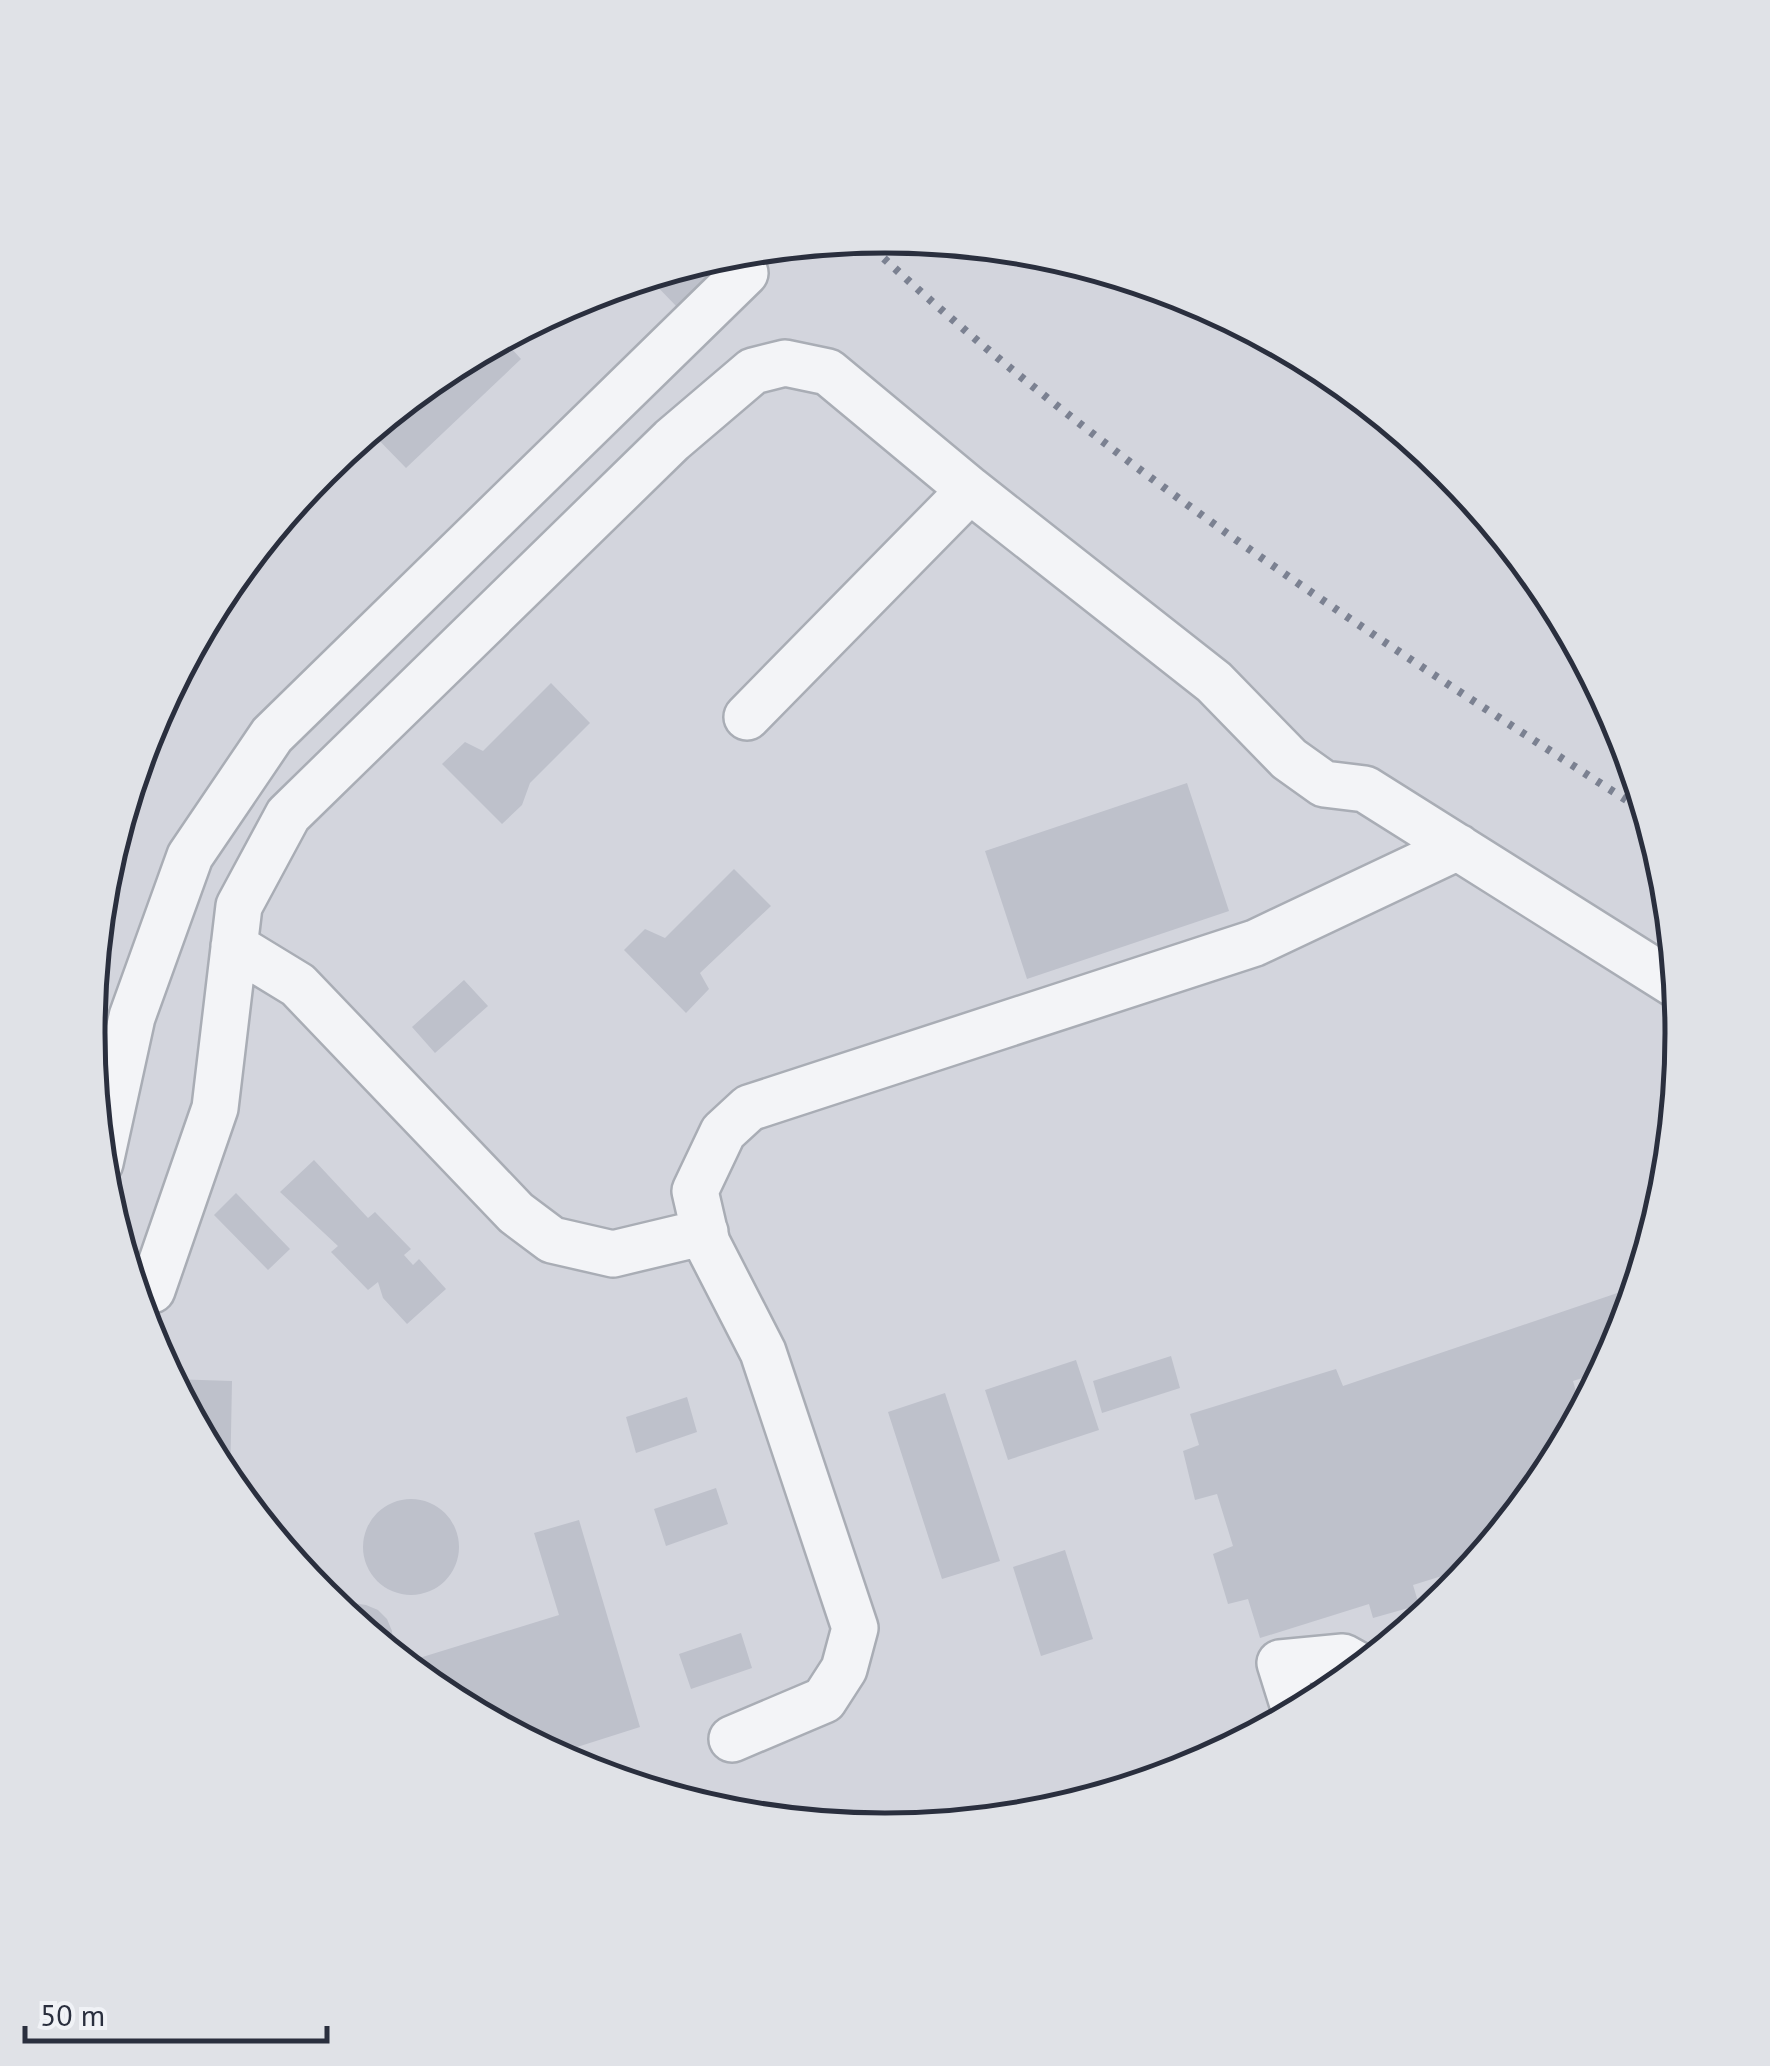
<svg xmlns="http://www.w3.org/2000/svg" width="1770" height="2066" font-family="'PT Sans',sans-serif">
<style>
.built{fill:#d3d5dd}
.building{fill:#bec1cb}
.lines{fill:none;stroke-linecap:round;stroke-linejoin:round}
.minor-casing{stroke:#a9adb5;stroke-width:50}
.minor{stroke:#f3f4f7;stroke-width:45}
.rail{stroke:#7b8191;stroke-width:8;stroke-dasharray:5 10;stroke-linecap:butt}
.rim{fill:none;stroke:#2a2f3e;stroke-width:5}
</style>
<rect width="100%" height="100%" fill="#e0e3e8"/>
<path class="built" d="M90 1033a795 795 0 1 1 1590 0a795 795 0 1 1-1590 0Z"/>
<path class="building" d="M697,261L710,274L679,309L647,276Z
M502,338L521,359L406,468L369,430L442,370Z
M551,683L590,723L530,783L522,805L502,824L442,764L465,742L483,751Z
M1187,783L1229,911L1027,979L985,851Z
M734,869L771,906L700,973L709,989L686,1013L624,950L645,929L665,938Z
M464,980L488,1006L435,1053L412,1027Z
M314,1160L368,1218L375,1212L411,1249L404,1255L413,1265L419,1259L446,1289L407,1324L383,1298L378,1282L368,1290L331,1252L338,1246L280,1192Z
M236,1193L290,1249L268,1270L214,1215Z
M1638,1286L1622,1339L1604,1371L1573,1381L1582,1413L1548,1477L1474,1566L1413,1585L1419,1605L1373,1618L1369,1604L1260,1638L1248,1599L1228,1604L1213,1554L1233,1546L1217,1494L1195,1500L1183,1451L1199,1445L1190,1414L1336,1369L1343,1386Z
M1171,1356L1180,1388L1102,1413L1093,1381Z
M1076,1360L1099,1430L1008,1460L985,1390Z
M170,1379L232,1381L230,1486L222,1476Z
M945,1393L1000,1561L942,1579L888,1412Z
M687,1397L697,1432L636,1453L626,1417Z
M716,1488L728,1524L666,1546L654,1509Z
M363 1547a48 48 0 1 1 96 0a48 48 0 1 1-96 0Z
M579,1520L640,1727L552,1755L441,1696L423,1680L416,1659L559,1615L534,1533Z
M1065,1550L1093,1639L1041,1656L1013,1567Z
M353,1603L366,1605L378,1610L387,1619L392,1631L393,1643L390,1654L336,1609Z
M741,1633L752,1668L691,1689L679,1654Z"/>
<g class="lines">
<defs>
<path id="minor" d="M747,717L970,490
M234,946L298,985L516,1213L552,1240L613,1254L705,1232
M100,1163L132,1017L190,856L272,735L745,273L726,252
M152,1290L215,1108L239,906L288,815L672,440L753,371L785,363L828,372L970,490L1214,682L1289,759L1324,784L1365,789L1678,986
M1296,1714L1280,1663L1343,1657L1363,1668
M732,1739L824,1700L844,1669L855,1628L763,1352L707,1243L695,1191L723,1132L749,1108L1255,943L1458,847"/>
</defs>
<use href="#minor" class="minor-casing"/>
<use href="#minor" class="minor"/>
<path class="rail" d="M862,238C1099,461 1375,638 1648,814"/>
</g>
<path d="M0 0H1770V2066H0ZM105 1033a780 780 0 1 1 1560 0a780 780 0 1 1-1560 0Z" fill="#e0e2e7" fill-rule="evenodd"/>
<path class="rim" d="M105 1033a780 780 0 1 1 1560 0a780 780 0 1 1-1560 0Z"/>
<path d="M25 2026v15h302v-15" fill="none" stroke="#2a2f3e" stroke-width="5"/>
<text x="40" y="2026" font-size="30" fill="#2a2f3e" stroke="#f0f2f6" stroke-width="8" paint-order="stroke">50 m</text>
</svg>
